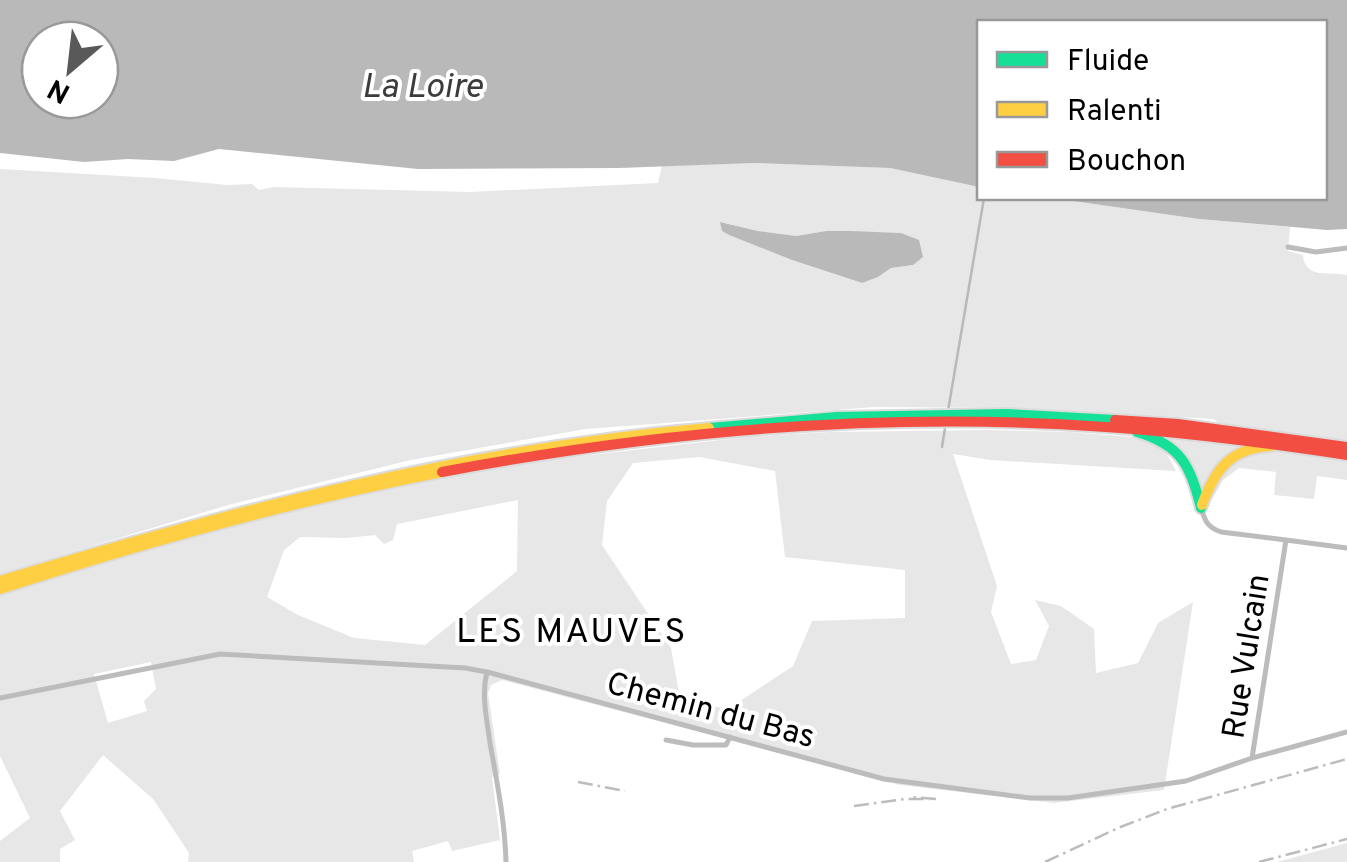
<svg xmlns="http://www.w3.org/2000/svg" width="1347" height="862" font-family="Overpass,sans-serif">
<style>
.green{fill:#e7e7e7;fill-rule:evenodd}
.water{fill:#b9b9b9;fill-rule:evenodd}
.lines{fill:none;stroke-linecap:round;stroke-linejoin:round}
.stream{stroke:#b9b9b9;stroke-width:2.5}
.fast-casing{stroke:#dbdbdb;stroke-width:14}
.slow-casing{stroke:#dbdbdb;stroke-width:14}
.jam-casing{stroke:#dbdbdb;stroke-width:14}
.street{stroke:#bcbcbc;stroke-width:5}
.fast{stroke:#16e098;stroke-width:10}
.slow{stroke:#ffcf43;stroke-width:10}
.jam{stroke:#f24e42;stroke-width:10}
.rail{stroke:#bcbcbc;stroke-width:2.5;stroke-dasharray:15 5 2.5 5;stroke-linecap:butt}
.labels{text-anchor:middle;stroke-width:8;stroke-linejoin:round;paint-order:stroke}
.street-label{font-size:32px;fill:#000;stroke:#fff}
.water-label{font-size:35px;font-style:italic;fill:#3c3c3c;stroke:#fff}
.neighbourhood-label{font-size:35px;letter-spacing:2.5px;fill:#000;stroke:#fff}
</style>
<rect width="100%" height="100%" fill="#fff"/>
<path class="green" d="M754,163L890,168L979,187V198H1052L1199,219L1290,227L1288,251L1303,255C1305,280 1330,271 1347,275V443L1279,431L1220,424L1214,419L1015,408L875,407L586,429L411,460L228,505L0,574V169L155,178L227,185L252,184L259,190L274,187L469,192L658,183L662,166ZM721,222L758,231L796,236L826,231L901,233L913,265L891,268L878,277L861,283L792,260L729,235L722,231Z
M990,430L1069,432L1145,438L1165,451L1176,471L990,460L953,454L997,586L991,612L1011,664L1036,660L1049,626L1035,600L1061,606L1094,629L1096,673L1138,663L1158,623L1193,602L1164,790L1054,803L900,785L502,680L491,685L488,693L500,774L492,777L500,840L452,851L448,841L412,851L414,862H188L189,853L153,799L103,755L60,811L75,840L60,849V862H0V841L30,818L0,756V594L66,570L309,503L496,466L755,436L830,432ZM699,457L775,471L785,557L905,570V618L812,621L793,666L728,709L680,699L671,648L602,545L607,501L633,463ZM518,500L517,571L425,645L354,638L298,615L267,597L284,550L300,537L346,538L375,535L384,544L393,540L397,524ZM151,662L156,689L144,701L147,711L108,723L94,674Z
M1161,435L1248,443L1250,445C1221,456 1214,469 1202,497C1189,469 1194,452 1161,435Z
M1267,448L1347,461V480L1317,476L1314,499L1274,495L1276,472L1239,468L1223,480L1211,501L1209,500C1220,466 1230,453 1267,448Z
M1347,843V862H1277Z"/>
<path class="water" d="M0,0H1347V229L1327,230L1199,219L1052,198H1324V22H979V187L890,168L754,163L619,168L418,169L219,149L174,161L128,159L84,162L0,153ZM40,40H100V100H40Z
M720,222L758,231L796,236L826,231H851L901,233L919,240L923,257L913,265L891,268L878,277L862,283L792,260L729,235L722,231Z"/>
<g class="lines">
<path class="stream" d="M948,411L984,198
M942,447L945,428"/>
<defs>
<path id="fast" d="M709,428L837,417L1007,414L1115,420
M1137,432C1181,445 1190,465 1201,508"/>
<path id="slow" d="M1202,505C1215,469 1231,448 1271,446
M0,581C232,511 467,448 709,428
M0,589C146,542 292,501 442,472"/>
<path id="jam" d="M1115,420L1178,424L1347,447
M442,472C659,431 885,411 1106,427C1187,432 1267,443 1347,455"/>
</defs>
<use href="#fast" class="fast-casing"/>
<use href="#slow" class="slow-casing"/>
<use href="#jam" class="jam-casing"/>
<path class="street" d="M1288,247L1316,252L1347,248
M1201,508C1205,521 1207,527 1221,532L1286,540L1252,758
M1286,540L1347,548
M487,672C481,695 487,720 490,743C497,782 505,822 506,862
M0,698L220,654L465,668L487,672L884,779L1030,798H1068L1186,781L1252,758L1347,732
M666,740L693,745H726L730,737"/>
<use href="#fast" class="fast"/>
<use href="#slow" class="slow"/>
<use href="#jam" class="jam"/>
<path class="rail" d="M578,782L625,791
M854,806L905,799H936L910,797
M1045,862L1118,828L1167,809L1347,759
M1259,862L1347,839"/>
</g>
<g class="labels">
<g class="street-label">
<text transform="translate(1245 656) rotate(-81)" y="11">Rue Vulcain</text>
<text transform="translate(711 709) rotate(15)" y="11">Chemin du Bas</text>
</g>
<g class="water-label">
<text x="422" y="97">La Loire</text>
</g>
<g class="neighbourhood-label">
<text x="572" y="642">LES MAUVES</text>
</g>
</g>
<rect x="977" y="20" width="350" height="180" fill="#ffffff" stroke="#999999" stroke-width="2.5"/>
<rect x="997" y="52" width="50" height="15" fill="#16e098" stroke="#999999" stroke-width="2.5"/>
<text x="1067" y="70" font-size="30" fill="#000000">Fluide</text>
<rect x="997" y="102" width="50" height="15" fill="#ffcf43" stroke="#999999" stroke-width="2.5"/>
<text x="1067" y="120" font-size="30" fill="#000000">Ralenti</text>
<rect x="997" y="152" width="50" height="15" fill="#f24e42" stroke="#999999" stroke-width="2.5"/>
<text x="1067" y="170" font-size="30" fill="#000000">Bouchon</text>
<g transform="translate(70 70) rotate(208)"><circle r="48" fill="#ffffff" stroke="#999999" stroke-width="2.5"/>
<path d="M0-8L18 38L0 25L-18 38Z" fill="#595959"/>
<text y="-15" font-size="28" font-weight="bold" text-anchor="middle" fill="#000000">N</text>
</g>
</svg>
